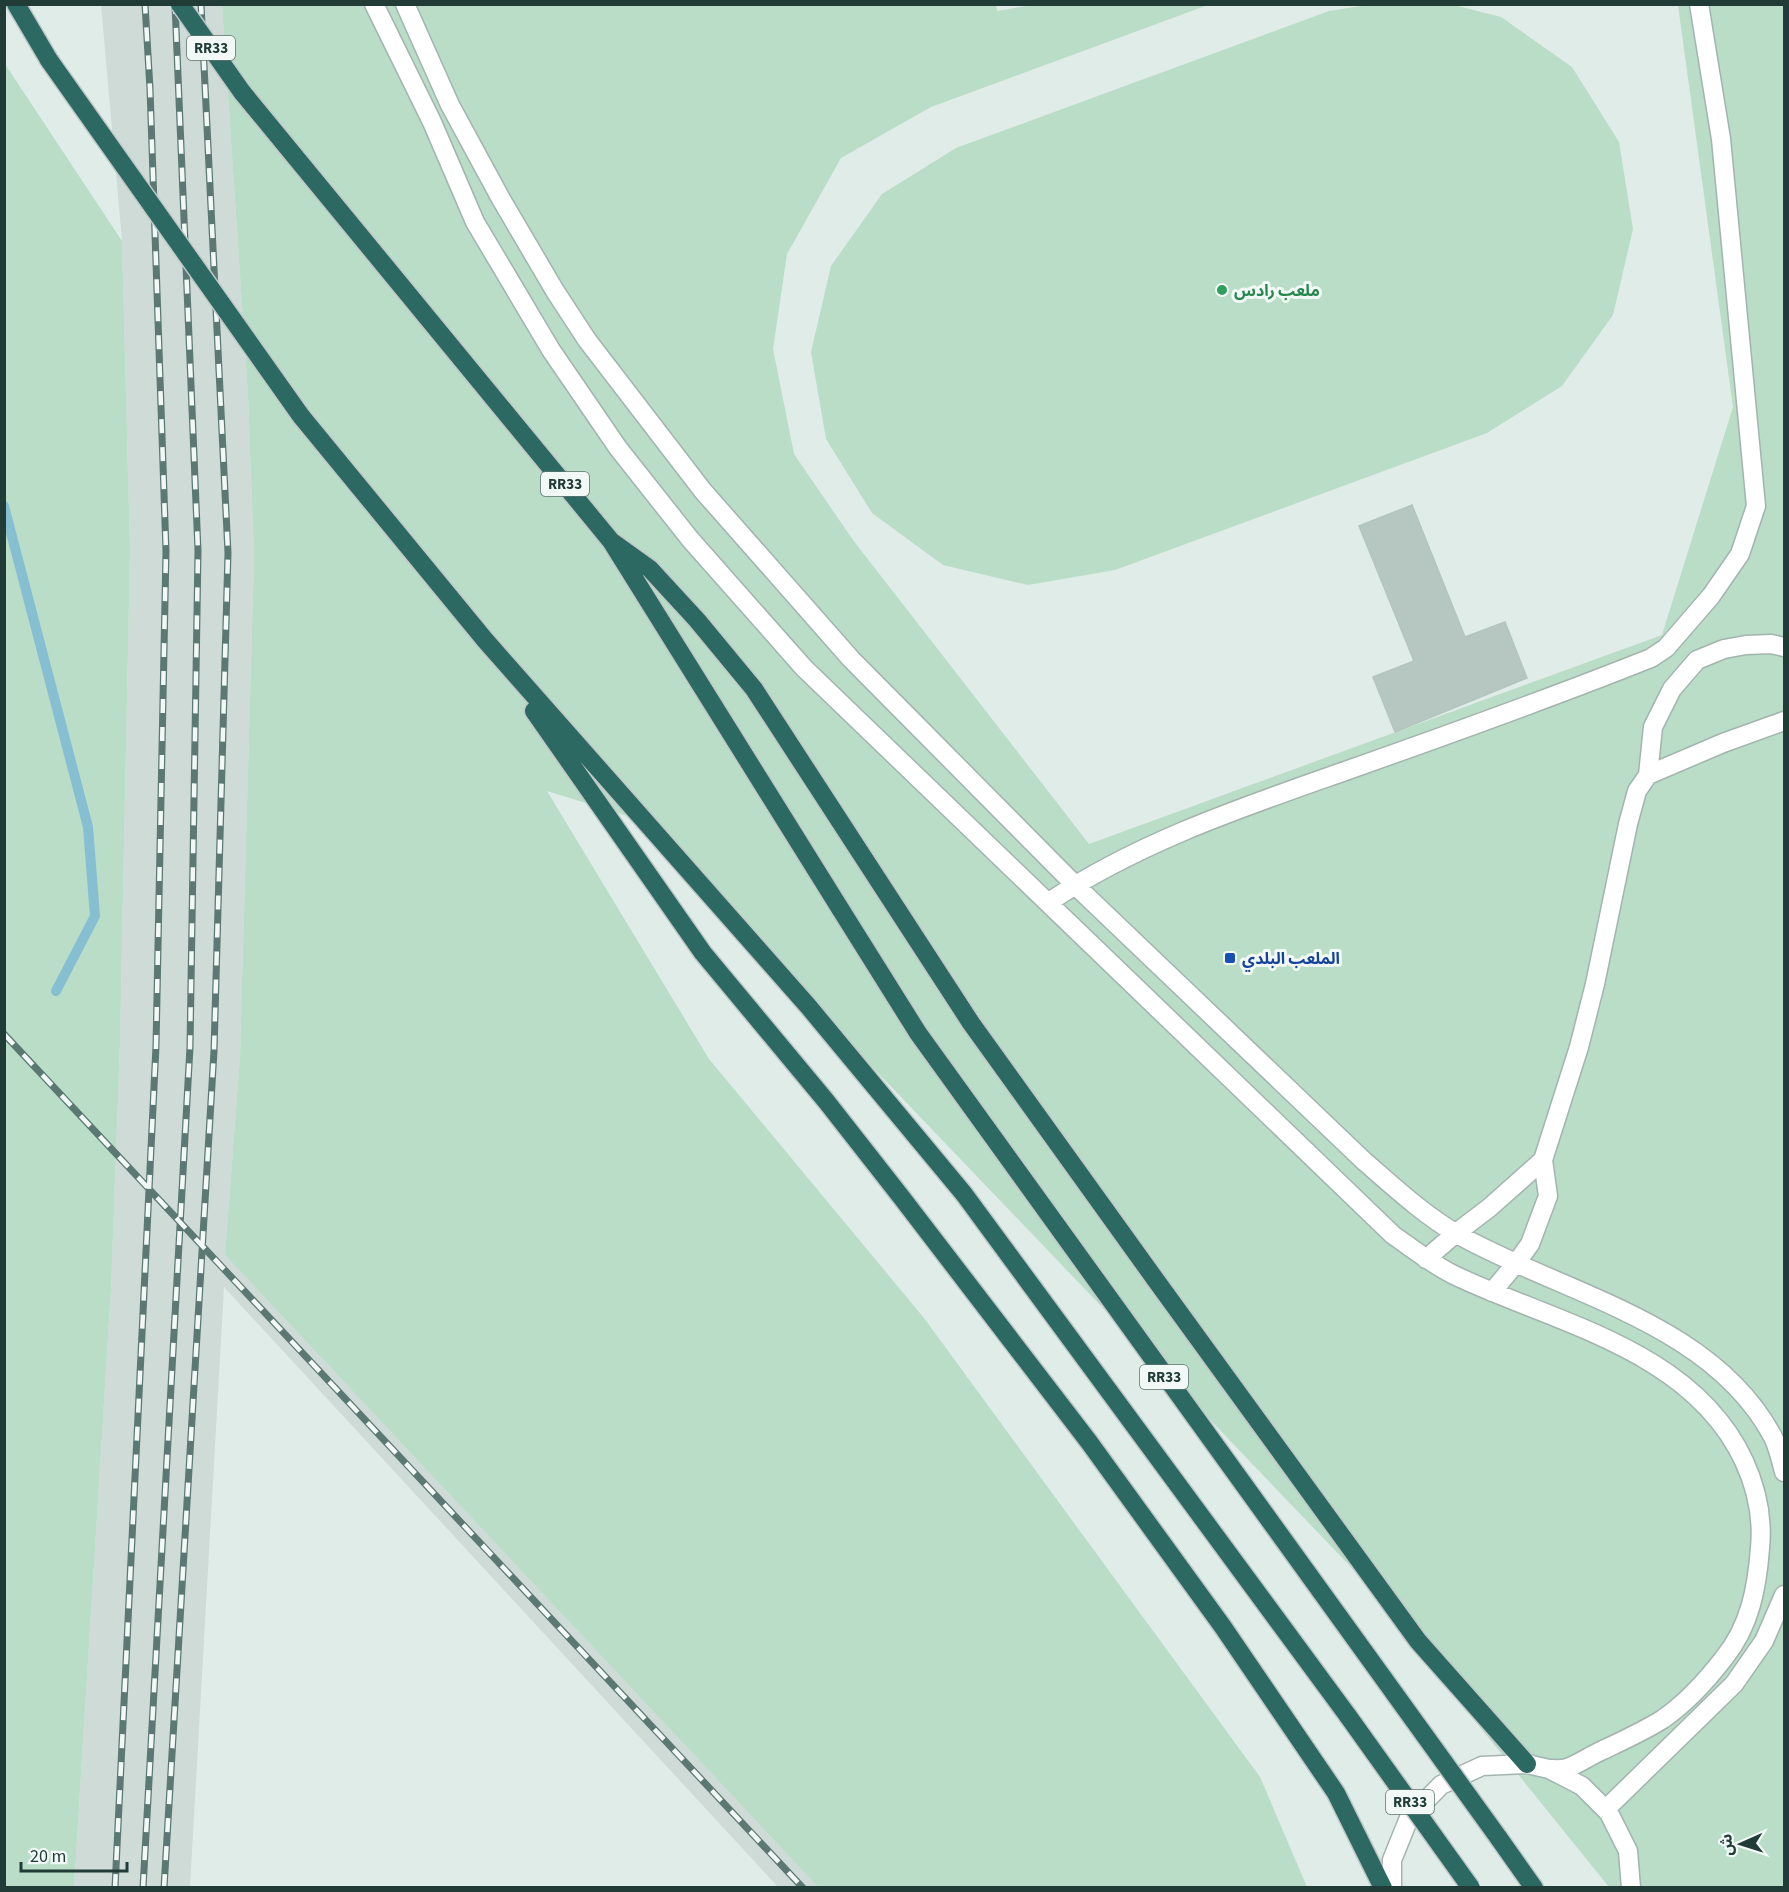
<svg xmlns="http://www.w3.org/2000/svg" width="1789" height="1892" font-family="'Source Sans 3','Noto Sans Arabic',sans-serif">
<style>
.built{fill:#cfdbd7}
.green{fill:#b9ddc6}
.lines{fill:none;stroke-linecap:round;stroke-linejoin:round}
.stream{stroke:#87bfd2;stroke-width:10}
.building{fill:#b6c6c1;stroke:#b3c5bf;stroke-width:1.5}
.minor-casing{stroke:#a3b4af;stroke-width:21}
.highway-casing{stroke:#c1c8c7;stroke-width:21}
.minor{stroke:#fff;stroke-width:18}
.highway{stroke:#2c6962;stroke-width:18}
.rail-casing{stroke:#5b7873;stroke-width:7}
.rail{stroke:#f1f8f5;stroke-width:4.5;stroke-dasharray:14;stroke-linecap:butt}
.highway-bridge-casing{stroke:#c1c8c7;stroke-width:21;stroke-linecap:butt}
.highway-bridge{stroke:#2c6962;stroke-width:18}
.leisure-dot{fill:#2e9e5b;stroke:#f1f8f5;stroke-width:2}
.transit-dot{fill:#1a4fb4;stroke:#f1f8f5;stroke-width:2}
.labels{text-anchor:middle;stroke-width:6;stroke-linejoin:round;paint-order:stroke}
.shield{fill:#f1f8f5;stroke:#5f7470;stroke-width:1.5}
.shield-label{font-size:15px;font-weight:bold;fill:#213c37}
.leisure-label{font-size:16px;font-weight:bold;fill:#27864d;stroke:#f1f8f5;text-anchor:start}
.transit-label{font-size:16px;font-weight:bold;fill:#164399;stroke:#f1f8f5;text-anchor:start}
</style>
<rect width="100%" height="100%" fill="#e0ece8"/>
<path class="built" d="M101,5H222L248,395L254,556L240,1056L225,1255L818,1887H778L224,1287L190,1887L74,1888L111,1289L120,1043L130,550L122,241Z"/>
<path class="green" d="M996,4L997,11L1038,4L1208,5L931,107L841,158L787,254L773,349L794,454L853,540L1089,844L1662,635L1733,407L1678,5H1784V1887H1609L1350,1566L634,818L547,791L709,1059L924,1318L1260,1777L1307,1887H818L225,1255L240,1056L254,556L248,395L222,5Z
M1450,4L1501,17L1572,67L1619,142L1633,229L1613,315L1562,386L1487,433L1115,570L1028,585L943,565L872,513L826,439L811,352L831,266L882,194L956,148L1329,11L1367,5Z
M5,64L122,241L130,550L120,1043L111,1289L74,1888L4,1887Z"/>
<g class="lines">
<path class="stream" d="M4,506L88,827L95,916L56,991"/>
</g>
<path class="building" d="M1412,505L1465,637L1505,622L1527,678L1395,732L1373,677L1414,661L1359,526Z"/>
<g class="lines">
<defs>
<path id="minor" d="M374,4L432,122L475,222L551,350L618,448L690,539L804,668L1393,1235C1413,1249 1432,1264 1454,1275C1554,1323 1692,1349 1744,1461C1757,1489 1763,1517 1760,1548C1757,1588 1750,1626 1724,1658C1707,1680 1686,1703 1663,1719C1644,1731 1624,1740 1603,1750C1591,1755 1579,1764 1567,1768C1561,1770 1554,1769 1549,1769
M405,4L450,105L501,199L555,291L587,340L703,491L851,659L1075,885L1364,1161C1394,1187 1424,1215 1457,1234C1563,1294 1712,1322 1773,1437C1778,1447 1781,1460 1784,1472
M1648,775L1723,743L1784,721
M1049,902C1140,841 1246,806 1348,770C1450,734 1551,698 1651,658L1666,648L1711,596L1740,554L1756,506L1721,139L1699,4
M1426,1259L1456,1233L1489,1208L1543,1160
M1492,1292L1517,1262L1530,1244L1548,1196L1543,1160L1579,1047L1595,984L1628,824L1637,791L1648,775L1653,727L1672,689L1697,660L1724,649L1746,645L1771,644L1784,647
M1609,1813L1608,1807L1734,1684L1764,1641L1784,1595
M1392,1888V1860L1409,1818L1441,1785L1482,1766L1527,1764L1549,1769L1582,1786L1609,1813L1628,1851L1631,1888"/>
<path id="highway" d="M16,4L49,60
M242,92L611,541L841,910
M301,416L485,640L808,1006L964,1194L1348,1716
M611,541L650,569L697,620L754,689L971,1023L1155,1279L1418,1641L1527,1764
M534,711L703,953L826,1101L902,1198L1089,1442L1223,1627L1336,1793L1383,1888
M1498,1837L1534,1888"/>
</defs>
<use href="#minor" class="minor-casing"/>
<use href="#highway" class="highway-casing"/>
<use href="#minor" class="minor"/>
<use href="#highway" class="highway"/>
<defs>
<path id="rail" d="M4,1034L803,1888
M115,1888L156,1046L166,551L150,89L145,4
M143,1888L190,1047L198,551L175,4
M164,1888L214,1051L228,553L201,4"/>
</defs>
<use href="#rail" class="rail-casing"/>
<use href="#rail" class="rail"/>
<defs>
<path id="highway-bridge" d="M180,4L242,92
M49,60L301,416
M841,910L918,1033L1498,1837
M1348,1716L1471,1888"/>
</defs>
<use href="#highway-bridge" class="highway-bridge-casing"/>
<use href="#highway-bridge" class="highway-bridge"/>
</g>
<circle class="leisure-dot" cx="1222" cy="290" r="6"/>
<rect class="transit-dot" x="1224" y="952" width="12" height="12" rx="3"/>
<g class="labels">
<g class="shield">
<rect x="187" y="36" width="48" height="24" rx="4.5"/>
<rect x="541" y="472" width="48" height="24" rx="4.5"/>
<rect x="1140" y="1365" width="48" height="24" rx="4.5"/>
<rect x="1386" y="1790" width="48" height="24" rx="4.5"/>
</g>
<g class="shield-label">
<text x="211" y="53">RR33</text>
<text x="565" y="489">RR33</text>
<text x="1164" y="1382">RR33</text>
<text x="1410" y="1807">RR33</text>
</g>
<g class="leisure-label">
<text x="1234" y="296">ملعب رادس</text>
</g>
<g class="transit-label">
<text x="1242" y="964">الملعب البلدي</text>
</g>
</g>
<rect width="1789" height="1892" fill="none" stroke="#213c37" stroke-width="12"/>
<g transform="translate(1741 1844) rotate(267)" stroke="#f1f8f5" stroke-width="4.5" paint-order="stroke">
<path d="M0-4.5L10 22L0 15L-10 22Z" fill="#213c37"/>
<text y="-9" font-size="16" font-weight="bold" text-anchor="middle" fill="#213c37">ش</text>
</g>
<path d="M21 1862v9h106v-9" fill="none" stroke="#213c37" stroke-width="3"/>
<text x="30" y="1862" font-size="18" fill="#213c37" stroke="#f1f8f5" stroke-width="4.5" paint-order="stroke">20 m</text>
</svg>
